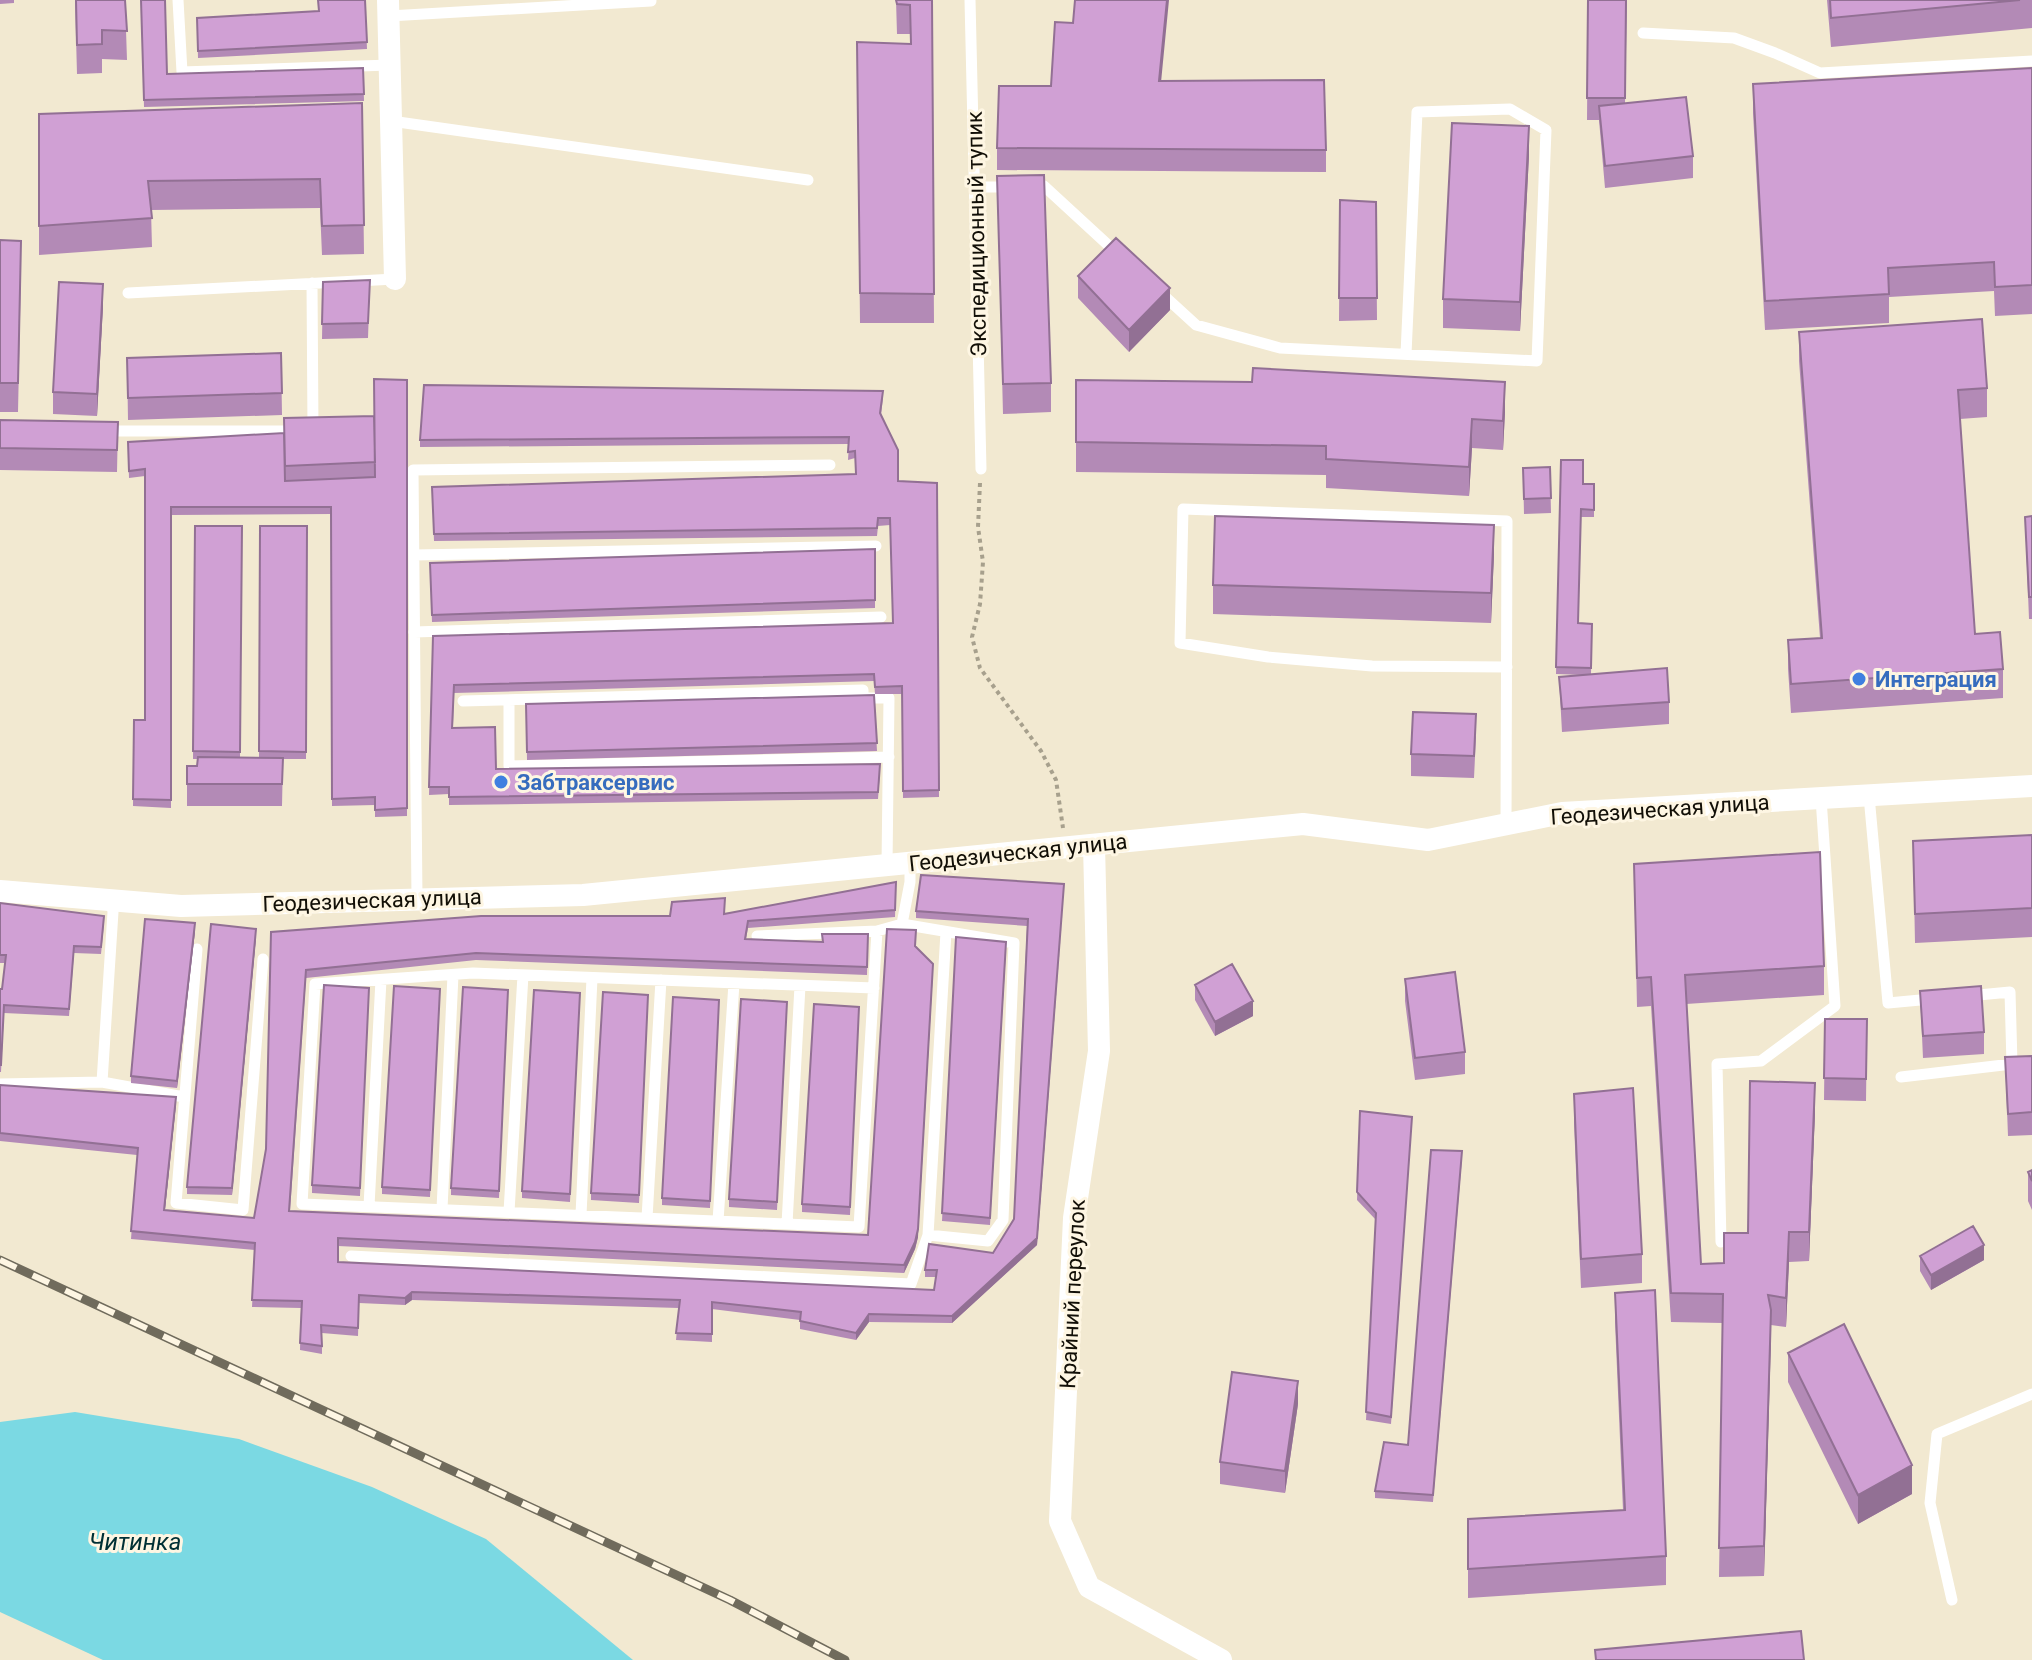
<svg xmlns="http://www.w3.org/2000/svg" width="2032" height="1660" font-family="Roboto,sans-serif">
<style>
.water{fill:#7bd9e3}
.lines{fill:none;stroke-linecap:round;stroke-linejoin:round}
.path{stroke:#a7a08d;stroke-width:4;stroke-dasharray:4 4;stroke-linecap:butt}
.service{stroke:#fff;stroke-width:11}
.minor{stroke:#fff;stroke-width:22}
.rail-casing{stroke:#706b5c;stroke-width:9}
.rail{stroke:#fef6e3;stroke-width:6;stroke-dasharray:18;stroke-linecap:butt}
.wall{fill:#b38ab6}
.shaded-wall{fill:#927094}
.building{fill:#d0a0d4;stroke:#927094;stroke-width:2}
.shop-dot{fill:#3f7fe0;stroke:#fef6e3;stroke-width:3}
.labels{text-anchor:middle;stroke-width:6;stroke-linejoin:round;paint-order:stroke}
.street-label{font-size:22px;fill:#120f07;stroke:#fef6e3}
.shop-label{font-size:22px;font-weight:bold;fill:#366cbe;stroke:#fef6e3;text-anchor:start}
.water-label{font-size:24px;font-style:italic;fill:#003035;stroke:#fef6e3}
</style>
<rect width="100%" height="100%" fill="#f2e9d1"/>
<path class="water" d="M75,1412L239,1439L372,1487L486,1539L633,1660H103L0,1612V1422Z"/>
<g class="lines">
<path class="path" d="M980,483L978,527L983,562L980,604L972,637L980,668L1041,751L1056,780L1063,828"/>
<path class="service" d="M178,0L182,72L390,65
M970,0L981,469
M389,16L651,1
M1643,33L1734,38L1775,53L1820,73L2032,61
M391,121L808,180
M1031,186H1044L1119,255
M975,187H1010
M312,283L313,430
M128,293L395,279
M1161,293L1196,325L1280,348L1537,361L1546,130L1510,109L1417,112L1406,354
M106,431H296
M414,555L876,546
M414,632L881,617
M509,700V766L889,757
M463,701L863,690V698H889L887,865
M1869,796L1888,1003L1931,999
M1506,824L1507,521L1183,509L1180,643L1268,657L1372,666L1507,667
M417,899L413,470L830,465
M757,936L877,931
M197,949L176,1203L243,1210L263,959
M874,988L473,973L315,984L302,1204L859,1227L877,931L902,924L910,882V863
M1901,1077L2012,1064L2010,992L1968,996
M102,1082L184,1097
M0,1084L102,1082L113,912L111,900
M369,1206L381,980
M442,1209L453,975
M509,1212L523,975
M581,1215L592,978
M647,1218L661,980
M718,1221L734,983
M787,1224L800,986
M928,1235L946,932
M1721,1242L1717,1064L1761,1061L1835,1006L1821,798
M351,1256L911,1284L928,1235L988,1241L1003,1220L1014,943L902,924
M1952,1600L1930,1503L1937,1434L2032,1394"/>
<path class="minor" d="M388,0L395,279
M1094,845L1099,1051L1074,1218L1060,1521L1089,1587L1221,1660
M0,891L181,906L583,895L1303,824L1428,840L1562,813L2032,786"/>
<defs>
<path id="rail" d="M0,1260L730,1600L845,1660"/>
</defs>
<use href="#rail" class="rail-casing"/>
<use href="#rail" class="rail"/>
</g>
<path class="wall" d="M0,0H14V3L0,4Z
M75,0H125L127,60L102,59V73L77,74Z
M141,0L167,74L363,68L364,101L144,107Z
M365,0L367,49L198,58L197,18L318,12Z
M896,0H932L934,323H860L857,42L910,44V34H897Z
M1588,0H1627L1625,103L1693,156V178L1605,188L1599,120H1587Z
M1827,0H2032V28L1831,47Z
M2032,68V314L1995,316L1994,291L1889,297V323L1765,330L1753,113V84Z
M1161,81L1326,150V172L997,170V148L1051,86Z
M362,103L364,254L322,255L320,208L151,210L152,247L39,255V114Z
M1529,155L1520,331L1443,328V299Z
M997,176L1051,383V412L1003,414Z
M1340,200L1376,202L1377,320L1339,321Z
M0,240L21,270L18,412H0Z
M1078,276L1170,310L1129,352L1078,298Z
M370,280L368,338L322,339L323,282Z
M103,306L97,416L53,414V392Z
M1799,332L1987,388V417L1960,419L1975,634L2003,669V698L1791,713L1788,669V640L1820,638L1799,361Z
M281,353L282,415L128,420L127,358Z
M407,380V816L375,817V805L332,806L331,514L171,515V808L133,806L134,720H145V476L129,478L128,442L284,433L374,416Z
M1076,380L1505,412L1503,450L1472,448L1469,496L1326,488V475L1076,472Z
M883,398L881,415L898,481L937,483L939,797L903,798L902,694H875L874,681L454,693L453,728L496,769L880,771L878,799L449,805V794L429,795L433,636L893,623L890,525L878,526L877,536L434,541L432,487L856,474L855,458L848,460L849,444L420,447V440Z
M0,420L118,422L117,472L0,470Z
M1561,460L1583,484H1594V517H1581L1578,623L1592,624L1591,674L1669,702V724L1562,732L1559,677L1582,675L1556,674Z
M1550,467L1551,513L1524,514L1523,468Z
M2032,516V619H2029L2025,517Z
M195,526H242L240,757H259L260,526H307L306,759H283L282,806H187V766H197V759H193Z
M875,549V608L432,622L430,563Z
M1494,554L1491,623L1213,614V585Z
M874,695L877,751L527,760L526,704Z
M1476,736L1474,778L1411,776V754Z
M2032,835V937L1915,943L1913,841Z
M1634,864L1824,966V995L1686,1004L1701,1264L1724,1263L1748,1233L1815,1112L1809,1261L1789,1262L1786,1327L1771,1325L1764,1576L1719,1577L1723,1323L1671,1322L1651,1006L1637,1007Z
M896,882L895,917L748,928L746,939L822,942V934H868L867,975L476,960L306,978L290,1211L868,1235L915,946L918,1237L915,1249L904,1273L338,1246V1262L934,1290L936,1277H925V1270L993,1253L1014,1219L1027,926L916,918V911L1064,884L1037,1245L952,1323L869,1322L856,1340L800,1329V1320L712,1309V1342L676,1340L679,1308L412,1300L405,1305L359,1303L358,1336L322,1333V1354L300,1350L301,1308L252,1307L255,1250L131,1239L137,1155L0,1141V1085L176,1104L165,1210L254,1218L266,1149L271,932L724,914Z
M0,903L104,924L101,954L74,953L69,1016L4,1013L1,1072H0V989H2L5,963H0Z
M195,931L177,1088L131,1083V1076Z
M256,937L232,1195L187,1194V1187Z
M956,937L1006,950L990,1225L942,1221Z
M1405,979L1465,1052V1074L1415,1080L1405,1001Z
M1195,985L1253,1016L1215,1036L1195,1000Z
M369,988L360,1196L312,1193V1185Z
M440,989L430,1197L382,1194V1187Z
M508,990L499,1198L451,1195V1188Z
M1920,991L1984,1032V1054L1923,1058Z
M580,993L570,1202L522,1198V1191Z
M648,995L639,1203L591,1200V1193Z
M719,1000L710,1208L662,1205V1198Z
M787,1002L777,1210L729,1207V1199Z
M859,1007L850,1215L802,1212V1204Z
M1825,1019H1867L1866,1101L1824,1100Z
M2032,1056V1135L2008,1136L2005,1057Z
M1574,1094L1642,1254V1283L1581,1288L1574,1123Z
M1360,1111L1412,1117L1391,1424L1366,1420L1376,1220L1357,1200Z
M1462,1158L1433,1502L1375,1498V1491L1408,1445Z
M2032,1170V1210L2028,1201V1172Z
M1920,1256L1984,1260L1931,1290L1920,1271Z
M1615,1293L1666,1556V1585L1468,1598V1519L1623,1510L1615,1322Z
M1788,1353L1912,1494L1858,1524L1788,1382Z
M1298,1404L1285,1493L1220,1484V1462Z"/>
<path class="shaded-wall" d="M1167,0H1169L1159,103V81Z
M1529,126V155L1520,331V302Z
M103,284V306L97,416V394Z
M1170,288V310L1129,352V330Z
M1505,382V412L1503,450V421Z
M1472,419V448L1469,496V467Z
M1494,525V554L1491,623V593Z
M1064,892L1037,1245L952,1323V1316L1037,1238Z
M195,923V931L177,1088V1081Z
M256,929V937L232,1195V1188Z
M933,971L918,1237L915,1249L904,1273Z
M1253,1001V1016L1215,1036V1022Z
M1815,1083V1112L1809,1261V1232Z
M176,1097V1104L164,1218V1210Z
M1789,1232V1262L1786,1327V1298Z
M1984,1245V1260L1931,1290V1275Z
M412,1292V1300L405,1305V1298Z
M1771,1310V1339L1764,1576V1546Z
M869,1314V1322L856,1340V1333Z
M1298,1381V1404L1285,1493V1471Z
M1912,1465V1494L1858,1524V1495Z"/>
<path class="building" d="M76,0H125L127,31L102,30V44L77,45Z
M141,0H165L167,74L363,68L364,94L144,100Z
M318,0H365L367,42L198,51L197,18L319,11Z
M896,0H932L934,294L860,293L857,42L911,44L910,5L897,4Z
M1075,0H1167L1159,81L1324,80L1326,150L997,148L999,86H1051L1055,22L1073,23Z
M1588,0H1626L1625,98H1587Z
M1830,0H2020L1831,18Z
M2032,68V285L1995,287L1994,262L1888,268L1889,294L1765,301L1753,84Z
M1686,97L1693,156L1605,166L1599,106Z
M362,103L364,225L322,226L320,179L148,181L152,218L39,226V114Z
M1452,123L1529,126L1520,302L1443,299Z
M1044,175L1051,383L1003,384L997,176Z
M1340,200L1376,202L1377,298H1339Z
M1116,238L1170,288L1129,330L1078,276Z
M0,240L21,241L18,383H0Z
M370,280L368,323L322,324L323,282Z
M59,282L103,284L97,394L53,392Z
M1982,319L1987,388L1958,390L1975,634L2000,632L2003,669L1791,684L1788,640L1822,638L1799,332Z
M281,353L282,393L128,398L127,358Z
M1253,368L1505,382L1503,421L1472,419L1469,467L1326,459V446L1076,442V380L1252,382Z
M374,379L407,380V808L375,810V797L332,799L331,507H171V800L133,799L134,720H145V469L129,471L128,442L284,433L285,481L375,477Z
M424,385L883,391L880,413L898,450V481L937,483L939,790L903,791L902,686L875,687L874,674L454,685L452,728L495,727L496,769L880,764L878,792L449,797V787H429L433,636L893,623L890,518H878L877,528L434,534L432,487L856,474L855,451L848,452L849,437L420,440Z
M374,416L375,462L285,466L284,418Z
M0,420L118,422L117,450L0,448Z
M1561,460H1583V484H1594V510L1581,509L1578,623L1592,624L1591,668L1556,667Z
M1550,467L1551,498L1524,499L1523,468Z
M1215,516L1494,525L1491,593L1213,585Z
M2032,516V597H2029L2025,517Z
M195,526H242L240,752L193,751Z
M260,526H307L306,752L259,751Z
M875,549V600L432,615L430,563Z
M1667,668L1669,702L1562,709L1559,677Z
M874,695L877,743L527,752L526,704Z
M1413,712L1476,714L1474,756L1411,754Z
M198,757L283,758L282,784H187V766H197Z
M2032,835V908L1915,914L1913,841Z
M1820,852L1824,966L1685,975L1701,1264L1724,1263V1233H1748L1750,1081L1815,1083L1809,1232H1789L1786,1298L1768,1295L1771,1310L1764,1546L1719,1548L1723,1294L1671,1293L1651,977L1637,978L1634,864Z
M921,875L1064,884L1037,1238L952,1316L869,1314L856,1333L800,1321L801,1312L712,1302V1334L676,1333L680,1300L412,1292L405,1298L359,1295L358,1328L321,1325L322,1346L300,1343L302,1301L252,1300L255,1243L131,1231L138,1148L0,1133V1085L176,1097L164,1210L254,1218L266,1149L271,932L481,916H670L672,902L725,898L724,914L896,882L895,910L748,921L745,939L823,942L822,934H868L867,967L476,953L306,970L289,1211L868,1235L887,929L916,930L915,946L933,964L918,1229L915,1242L904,1265L338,1238V1262L934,1290L937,1270H925L929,1244L993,1253L1014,1219L1028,919L916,911Z
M0,903L104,916L101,947L74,946L69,1009L4,1005L1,1065H0V989H2L6,955H0Z
M145,919L195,923L177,1081L131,1076Z
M211,924L256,929L232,1188L187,1187Z
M956,937L1006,942L990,1218L942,1213Z
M1232,964L1253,1001L1215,1022L1195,985Z
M1455,972L1465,1052L1415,1058L1405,979Z
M324,985L369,988L360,1188L312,1185Z
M394,986L440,989L430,1190L382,1187Z
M1981,986L1984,1032L1923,1036L1920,991Z
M463,987L508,990L499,1191L451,1188Z
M534,990L580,993L570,1194L522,1191Z
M603,992L648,995L639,1195L591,1193Z
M673,997L719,1000L710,1201L662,1198Z
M741,999L787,1002L777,1202L729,1199Z
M814,1004L859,1007L850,1207L802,1204Z
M1825,1019H1867L1866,1079L1824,1078Z
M2032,1056V1112L2008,1114L2005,1057Z
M1633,1088L1642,1254L1581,1259L1574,1094Z
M1360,1111L1412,1117L1391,1417L1366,1412L1376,1213L1357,1192Z
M1431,1150L1462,1151L1433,1495L1375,1491L1384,1442L1408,1445Z
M2032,1170V1181L2028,1172Z
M1973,1226L1984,1245L1931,1275L1920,1256Z
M1655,1290L1666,1556L1468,1569V1519L1625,1510L1615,1293Z
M1844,1324L1912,1465L1858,1495L1788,1353Z
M1232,1372L1298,1381L1285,1471L1220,1462Z
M1801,1631L1804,1660H1596L1595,1650Z"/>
<g class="shop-dot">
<circle cx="1859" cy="679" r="8"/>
<circle cx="501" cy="782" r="8"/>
</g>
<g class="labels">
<g class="street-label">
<text transform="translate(976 234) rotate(-91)" y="8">Экспедиционный тупик</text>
<text transform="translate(1660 809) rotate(-4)" y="8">Геодезическая улица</text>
<text transform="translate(1018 852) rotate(-6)" y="8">Геодезическая улица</text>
<text transform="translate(372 900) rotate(-2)" y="8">Геодезическая улица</text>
<text transform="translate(1072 1294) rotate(-87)" y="8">Крайний переулок</text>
</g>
<g class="shop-label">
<text x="1875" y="687">Интеграция</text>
<text x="517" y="790">Забтраксервис</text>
</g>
<g class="water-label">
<text x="135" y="1550">Читинка</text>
</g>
</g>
</svg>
